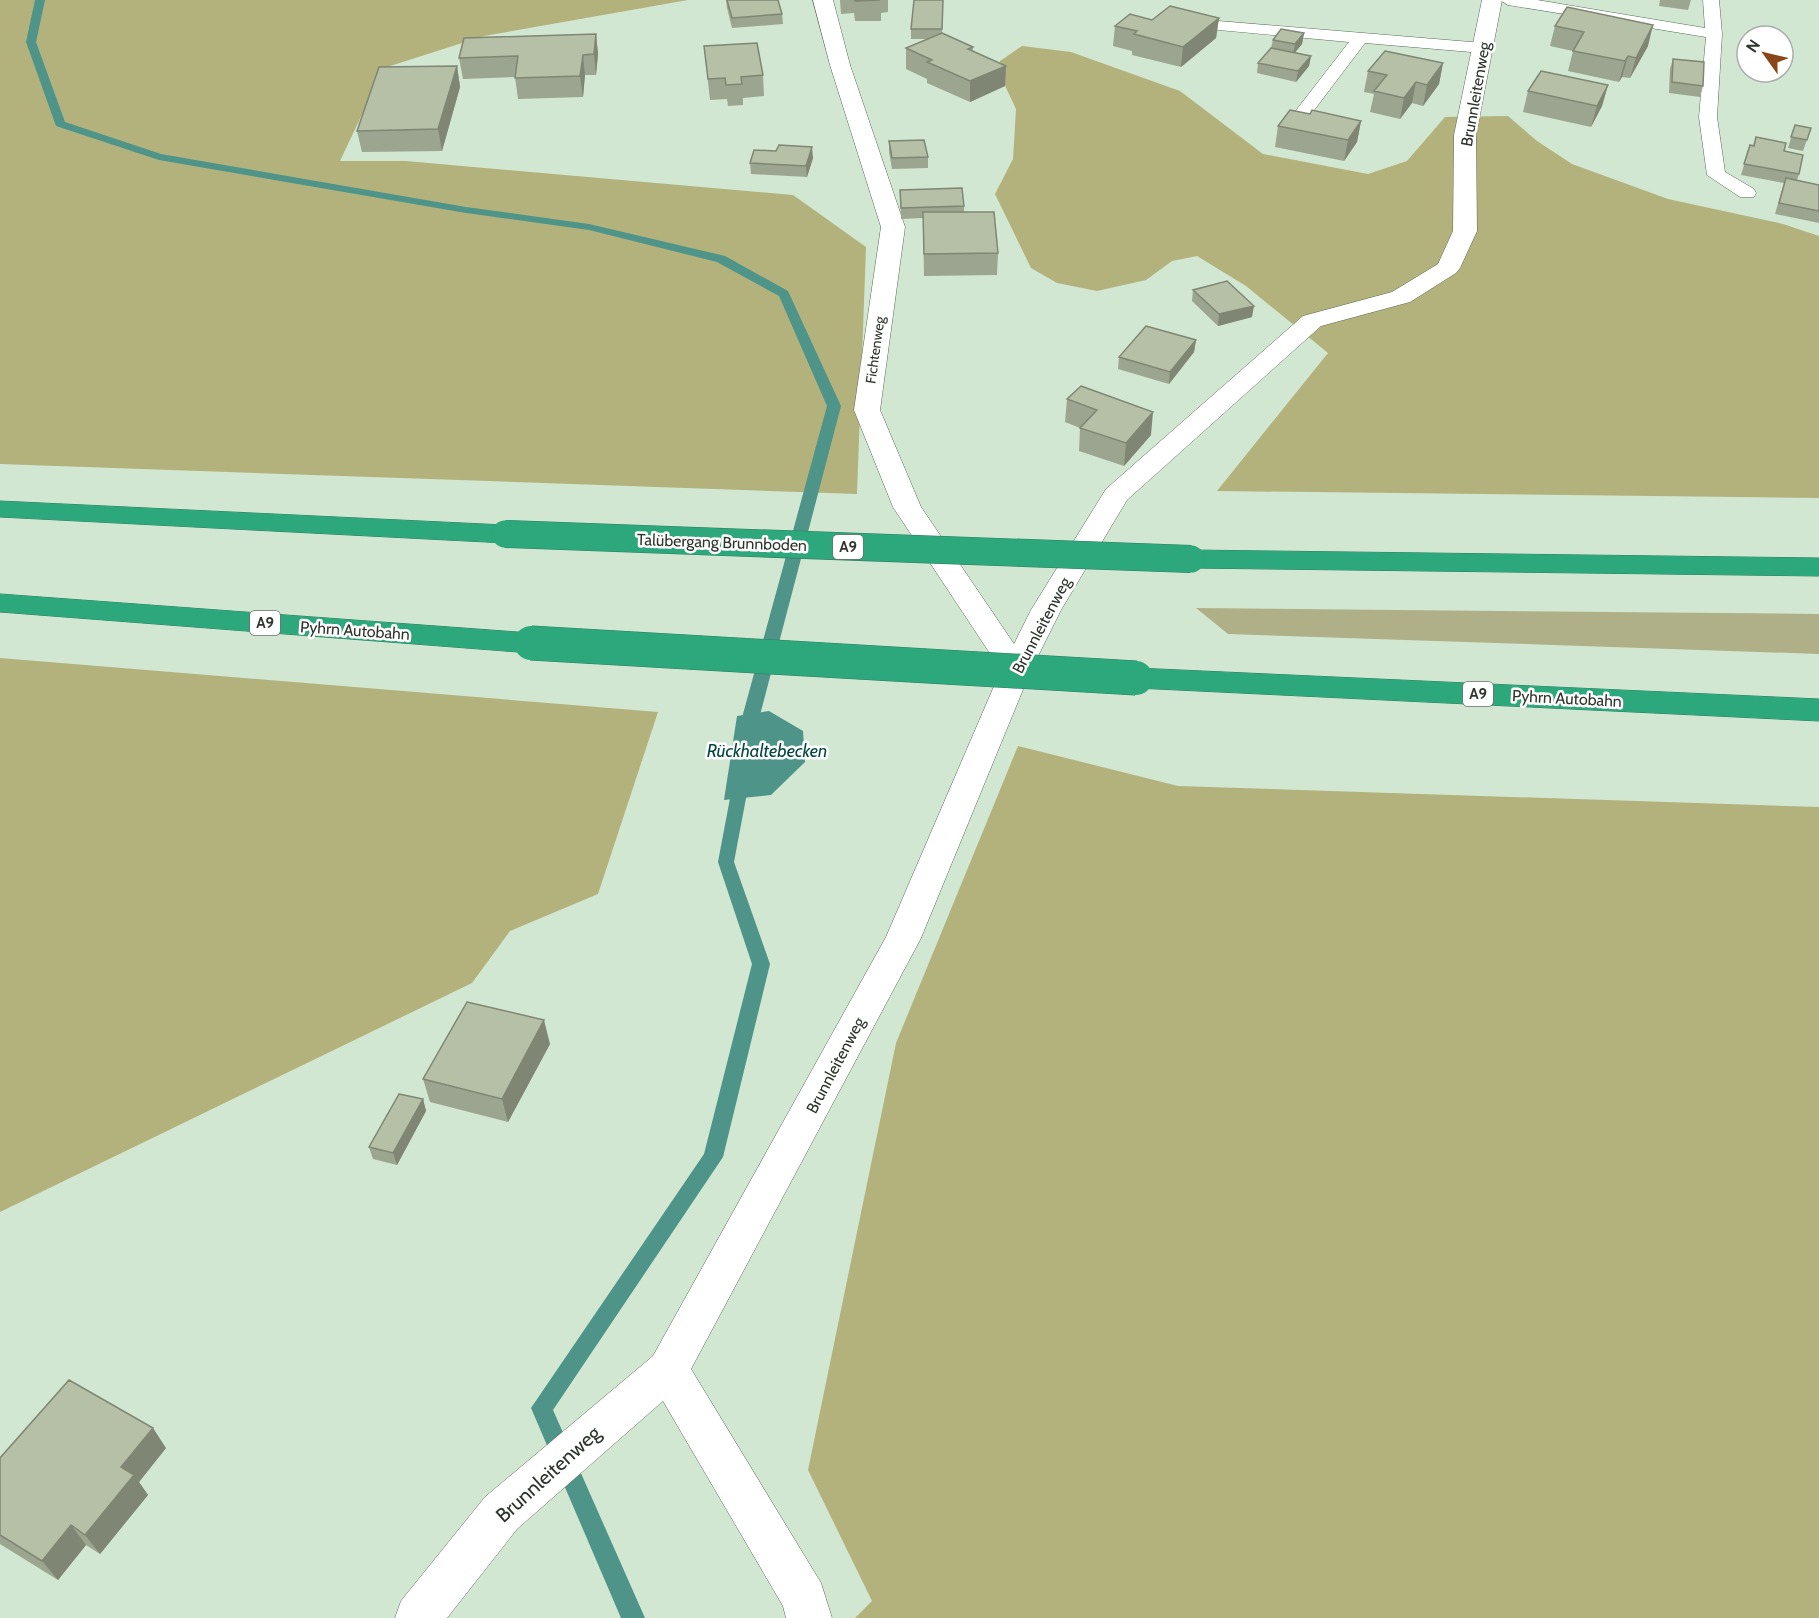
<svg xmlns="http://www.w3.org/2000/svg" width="1819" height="1618" font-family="Cabin,sans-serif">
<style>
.green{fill:#b0b088}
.forest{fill:#b3b27c}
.water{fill:#4e9489}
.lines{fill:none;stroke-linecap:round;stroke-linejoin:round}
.stream{fill:#4e9489;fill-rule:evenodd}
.service-casing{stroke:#586b58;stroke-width:1}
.minor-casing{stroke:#586b58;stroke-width:1}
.motorway-casing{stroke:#2d7f60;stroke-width:1}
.service{fill:#fff;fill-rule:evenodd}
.minor{fill:#fff;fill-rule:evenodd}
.motorway{fill:#2da77c;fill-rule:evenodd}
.motorway-bridge-far1-casing{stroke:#2d7f60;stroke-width:28;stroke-linecap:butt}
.motorway-bridge-casing{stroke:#2d7f60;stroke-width:35;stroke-linecap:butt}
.motorway-bridge-far1{stroke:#2da77c;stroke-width:27}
.motorway-bridge{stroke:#2da77c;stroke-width:34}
.wall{fill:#9ca58f}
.shaded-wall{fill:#7f8674}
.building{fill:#b5c0a6;stroke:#7f8674;stroke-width:1.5}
.labels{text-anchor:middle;stroke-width:5;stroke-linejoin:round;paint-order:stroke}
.far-street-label{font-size:14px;fill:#2d352d;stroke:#fff}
.shield{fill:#fff;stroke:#6c726c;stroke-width:1.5}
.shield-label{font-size:15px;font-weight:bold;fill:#2d352d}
.street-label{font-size:16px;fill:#2d352d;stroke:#fff}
.water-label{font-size:18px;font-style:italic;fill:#054740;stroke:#fff}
.near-street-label{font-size:20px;fill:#2d352d;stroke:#fff}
</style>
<rect width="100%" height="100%" fill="#d1e7d1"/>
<path class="green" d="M1196,608L1819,614V654L1228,634Z"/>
<path class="forest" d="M0,0H688L484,36L384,68L340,161H406L793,195L866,247L857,494L0,464Z
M1022,46L1071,52L1180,91L1263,154L1368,174L1407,161L1445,117L1508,116L1537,141L1572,164L1668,199L1783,224L1819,236V498L1217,491L1328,353L1246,286L1197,256L1172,261L1146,280L1097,291L1057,283L1031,268L995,194L1013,159L1016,109L1000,75V61Z
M0,658L658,712L598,894L510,931L472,983L0,1212Z
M1018,746L1178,786L1819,807V1618H855L872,1601L808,1470L896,1043Z"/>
<path class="water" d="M769,711L803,731L805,762L771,795L724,800L737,716Z"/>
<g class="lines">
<path class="stream" d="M35,0H45L36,42L65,122L161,154L466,207L589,224L725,256L788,291L841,406L754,738H742L740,734L743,714L827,406L779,296L717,262L589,230L466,213L159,160L56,126L26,42Z
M742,771L748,773L750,777L734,862L770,964L723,1157L553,1410L645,1618H621L531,1408L704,1154L752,964L718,862L734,777L736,773Z"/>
<defs>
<path id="service" d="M1500,0H1537L1705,28L1703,0H1719L1722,34L1717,117L1725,172L1754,189L1756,193L1754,197H1740L1707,175L1699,117L1706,37L1508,5Z
M1182,18L1483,43L1491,48L1483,53L1365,43L1309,117H1297L1294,113L1349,42L1176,26L1174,23L1176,20Z"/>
<path id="minor" d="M813,0H833L850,65L905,227L880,410L921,507L1014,644L1031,610L1106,489L1303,316L1392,292L1438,264L1453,231L1454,135L1482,0H1502L1476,135L1477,231L1460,268L1456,273L1410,302L1321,326L1127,500L1061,610L1031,670L921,938L691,1369L821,1583L832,1618H786L783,1606L663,1401L517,1529L447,1618H395L401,1601L485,1497L653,1356L886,937L1001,670L893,507L854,410L881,227L830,65Z"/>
<path id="motorway" d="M0,501L505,525L515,528L519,534L515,540L505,543L0,517Z
M1191,550L1819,558V576L1191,568L1181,565L1177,559L1181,553Z
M0,594L531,633L542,636L546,643L542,650L531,653L0,612Z
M1136,668L1819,699V721L1136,688L1125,685L1121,678L1125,671Z"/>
</defs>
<use href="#service" class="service-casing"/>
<use href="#minor" class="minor-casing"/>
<use href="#motorway" class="motorway-casing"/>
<use href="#service" class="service"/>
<use href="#minor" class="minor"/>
<use href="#motorway" class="motorway"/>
<defs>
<path id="motorway-bridge-far1" d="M505,534L1191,559"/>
<path id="motorway-bridge" d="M531,643L1136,678"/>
</defs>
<use href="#motorway-bridge-far1" class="motorway-bridge-far1-casing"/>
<use href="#motorway-bridge" class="motorway-bridge-casing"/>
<use href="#motorway-bridge-far1" class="motorway-bridge-far1"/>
<use href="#motorway-bridge" class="motorway-bridge"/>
</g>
<path class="wall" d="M726,0H778L782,14L783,24L732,28L727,8Z
M840,0H888V12L881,13V21H855L854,13L841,14Z
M943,0L942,33L973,47V51L1006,66L1005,86L970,102L927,83V79L906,69V48L927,39H911V29Z
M1660,0H1691L1688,10L1659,6Z
M1567,7L1648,46L1630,78L1622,77L1619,82L1568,71L1573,51L1550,46L1555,26Z
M1219,18L1216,38L1181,67L1132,55V51L1113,46L1115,26L1152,20Z
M1304,33L1302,44L1295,52L1311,56L1309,66L1296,82L1257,73L1258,63L1271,48L1273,40Z
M596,34L598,54L596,75H585L583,97L518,99L515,77L463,79L459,58Z
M704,46L763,75L764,96L743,98V105L728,106L727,99L710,100Z
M1673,59L1703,86L1700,97L1669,93L1670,69Z
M1443,63L1439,84L1423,106L1412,103L1400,119L1370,112L1374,94L1364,92L1368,71Z
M457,66L460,87L442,151L362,152L357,131Z
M1608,85L1602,106L1591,127L1523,112L1528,91Z
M1310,114L1361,121L1357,142L1344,161L1275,147L1278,126Z
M1795,125L1811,128L1803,151L1788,148Z
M1756,137L1784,151L1799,174L1797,180L1819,185V223L1775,214L1784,183L1741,175L1750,145H1753Z
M889,141L928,157V168L892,169L889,152Z
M776,151L813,158L807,177L751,174L750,163Z
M900,190L964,206V212L998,253L997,275L924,276L923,218L901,219Z
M1193,290L1252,317L1218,326L1192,301Z
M1196,340L1194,352L1169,384L1118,369L1119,357Z
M1081,386L1151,435L1124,466L1079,451L1080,428L1065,422L1067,399Z
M550,1044L508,1122L430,1102L423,1079Z
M423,1099L426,1111L397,1165L373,1159L369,1147Z
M166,1448L139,1482L148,1495L100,1554L86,1545L58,1580L0,1544V1458Z"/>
<path class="shaded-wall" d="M1219,18L1216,38L1181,67L1183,47Z
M1653,25L1648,46L1630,78L1636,58Z
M1304,33L1302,44L1293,55L1295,44Z
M596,34L598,54L596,75L594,54Z
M583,55L585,75L583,97L580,76Z
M1311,56L1309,66L1296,82L1298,71Z
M1628,56L1622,77L1619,82L1625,61Z
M1443,63L1439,84L1423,106L1427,85Z
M457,66L460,87L442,151L438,129Z
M1006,66L1005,86L970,102V81Z
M1416,82L1412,103L1400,119L1404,98Z
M1608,85L1602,106L1591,127L1597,106Z
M1361,121L1357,142L1344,161L1348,140Z
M812,147L813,158L807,177L806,166Z
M1254,306L1252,317L1218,326L1219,314Z
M1196,340L1194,352L1169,384L1170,372Z
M1153,412L1151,435L1124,466L1126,443Z
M544,1020L550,1044L508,1122L502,1099Z
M423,1099L426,1111L397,1165L393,1153Z
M153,1428L166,1448L139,1482L148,1495L100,1554L85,1535L121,1467Z
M71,1525L86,1545L58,1580L42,1561Z"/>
<path class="building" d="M727,0H778L782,14L732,18Z
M855,0H880L855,1Z
M914,0H943L942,29H911Z
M1170,6L1219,18L1183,47L1134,34L1137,31L1115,26L1130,14L1152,20Z
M1567,7L1653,25L1636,58L1628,56L1625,61L1573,51L1584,32L1555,26Z
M1281,29L1304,33L1295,44L1273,40Z
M942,33L973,47L968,49L1006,66L970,81L927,62L932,60L906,48Z
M596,34L594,54L583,55L580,76L515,78L518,56L459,58L464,38Z
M757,43L763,75L741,77L742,84L726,85L725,78L708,79L704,46Z
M1271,48L1311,56L1298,71L1258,63Z
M1385,51L1443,63L1427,85L1416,82L1404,98L1374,91L1387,75L1368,71Z
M1673,59L1704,62L1703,86L1672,82Z
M457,66L438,129L357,131L379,67Z
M1541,71L1608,85L1597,106L1528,91Z
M1290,110L1310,114L1312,110L1361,121L1348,140L1278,126Z
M1795,125L1811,128L1807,140L1791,137Z
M1756,137L1786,143L1784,151L1803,155L1799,174L1744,164L1750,145L1754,146Z
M924,140L928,157L892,158L889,141Z
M779,145L812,147L806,166L750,163L754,150L776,151Z
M1786,178L1819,185V211L1779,203Z
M962,188L964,206L901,208L900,190Z
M923,212H994L998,253L924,254Z
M1227,281L1254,306L1219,314L1193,290Z
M1146,326L1196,340L1170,372L1119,357Z
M1081,386L1153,412L1126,443L1080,428L1097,410L1067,399Z
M467,1002L544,1020L502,1099L423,1079Z
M399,1094L423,1099L393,1153L369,1147Z
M69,1380L153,1428L121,1467L134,1475L85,1535L71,1525L42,1561L0,1535V1458Z"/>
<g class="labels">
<g class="far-street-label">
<text transform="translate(875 350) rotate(-82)" y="5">Fichtenweg</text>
</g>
<g class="shield">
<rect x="833" y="535" width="30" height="24" rx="4.5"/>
<rect x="250" y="611" width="30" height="24" rx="4.5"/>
<rect x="1463" y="682" width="30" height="24" rx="4.5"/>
</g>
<g class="shield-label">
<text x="848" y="552">A9</text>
<text x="265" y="628">A9</text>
<text x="1478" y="699">A9</text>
</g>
<g class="street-label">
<text transform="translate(1475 94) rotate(-80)" y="6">Brunnleitenweg</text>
<text transform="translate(722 542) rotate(2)" y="6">Talübergang Brunnboden</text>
<text transform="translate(1041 625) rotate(-62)" y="6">Brunnleitenweg</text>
<text transform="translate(355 630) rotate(4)" y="6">Pyhrn Autobahn</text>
<text transform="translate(1567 698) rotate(3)" y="6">Pyhrn Autobahn</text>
<text transform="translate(835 1065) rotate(-62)" y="6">Brunnleitenweg</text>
</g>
<g class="water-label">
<text x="767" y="757">Rückhaltebecken</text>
</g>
<g class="near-street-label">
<text transform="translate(548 1474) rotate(-42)" y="7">Brunnleitenweg</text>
</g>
</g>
<g transform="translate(1765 54) rotate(304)"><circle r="28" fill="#ffffff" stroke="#abaeab" stroke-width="1.5"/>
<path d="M0-4.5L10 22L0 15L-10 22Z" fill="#8a4619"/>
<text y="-9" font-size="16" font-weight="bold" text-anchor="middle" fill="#2d352d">N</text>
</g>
</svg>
